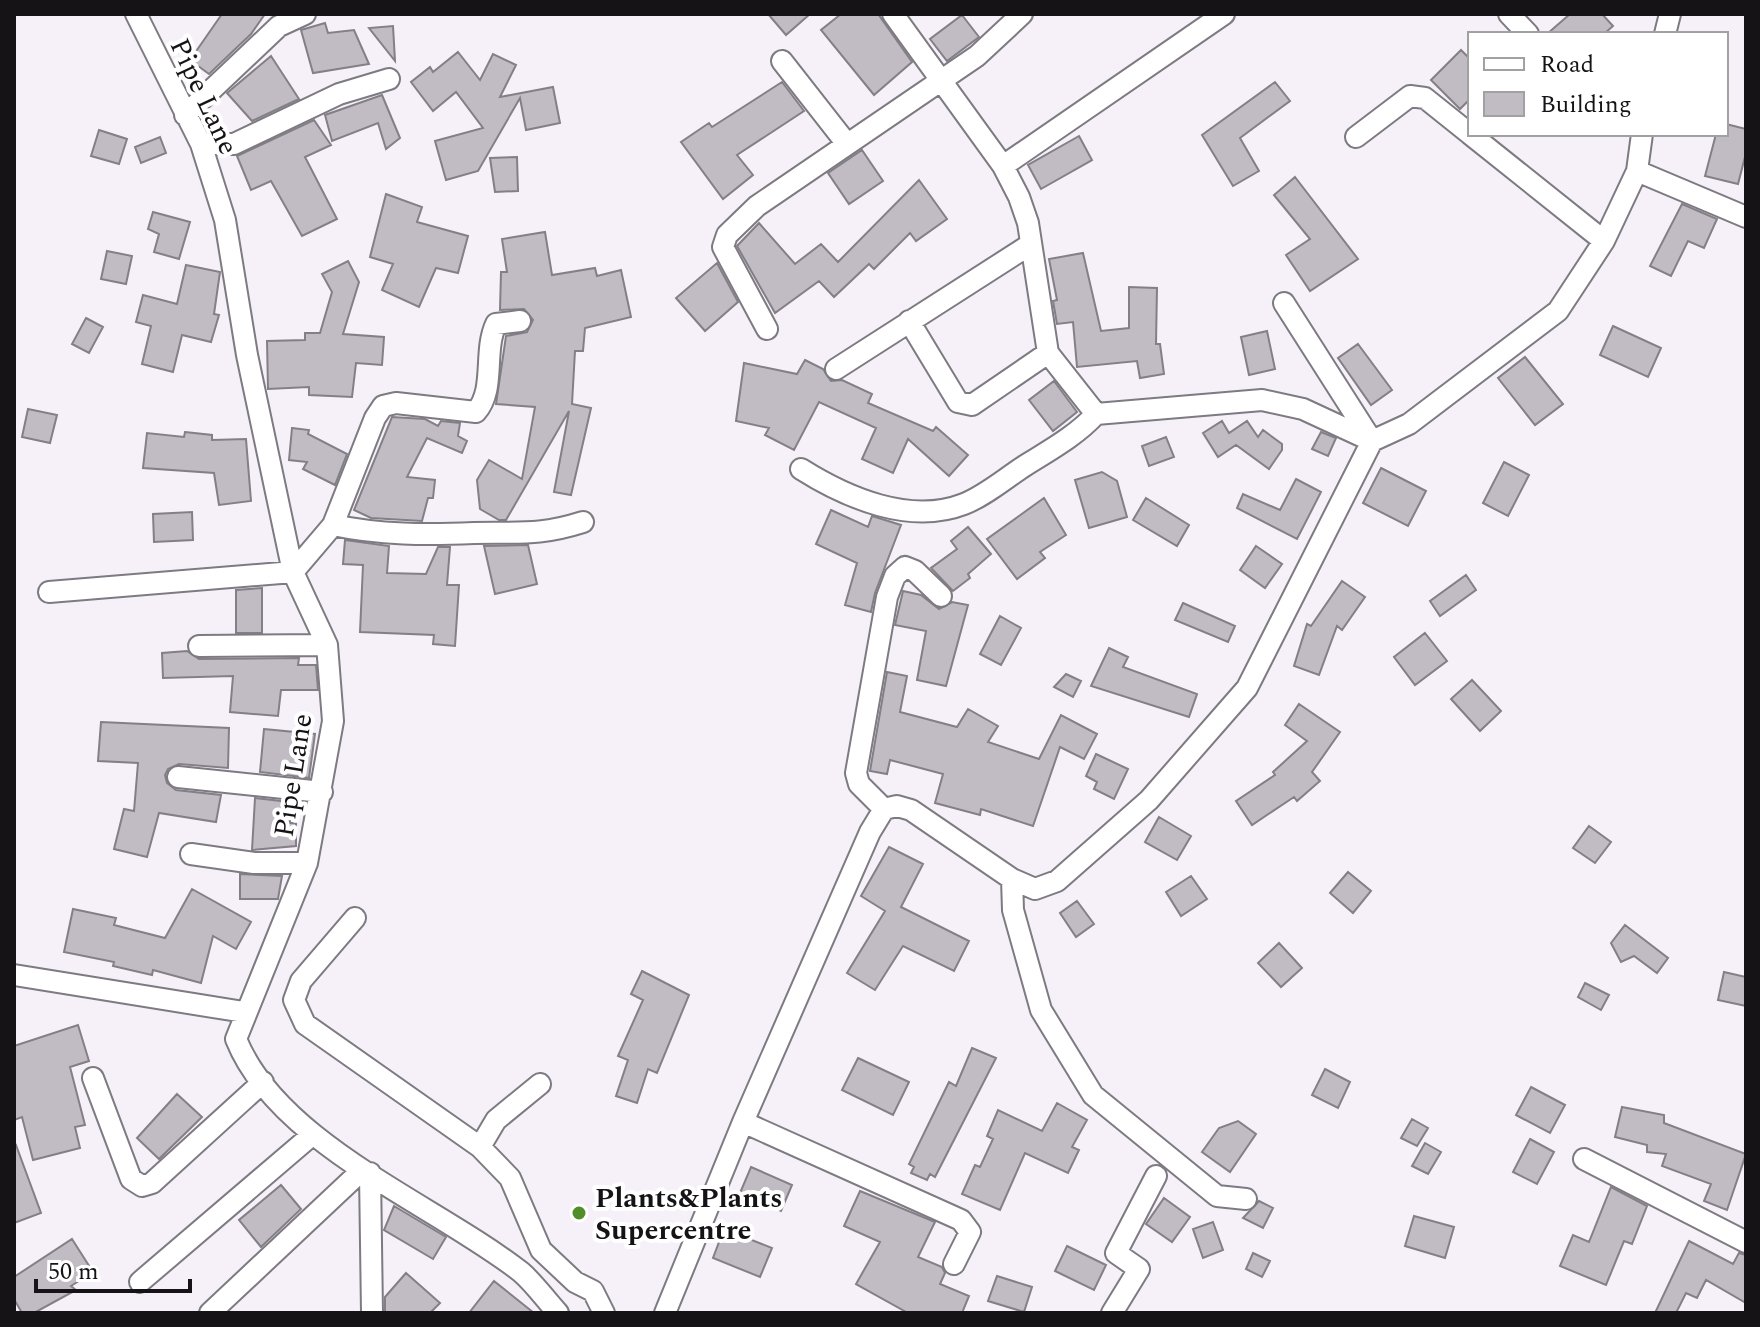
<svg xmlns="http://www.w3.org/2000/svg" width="1760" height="1327" font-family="Spectral,serif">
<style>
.building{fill:#c1bcc4;stroke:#847f86;stroke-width:2}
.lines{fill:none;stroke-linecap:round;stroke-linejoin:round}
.minor-casing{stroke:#7e7a81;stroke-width:24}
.minor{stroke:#fff;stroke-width:20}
.poi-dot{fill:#528d2b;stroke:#fff;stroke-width:3}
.labels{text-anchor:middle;stroke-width:8;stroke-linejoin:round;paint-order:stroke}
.street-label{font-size:28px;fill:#151316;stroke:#fff}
.poi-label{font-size:28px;font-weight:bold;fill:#151316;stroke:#fff;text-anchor:start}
</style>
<rect width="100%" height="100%" fill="#f6f1f9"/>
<path class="building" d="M222,14H265L251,34L209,74L190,60Z
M768,14H810L786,35Z
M841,14H878L912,62L874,95L821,30Z
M1570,14H1602L1613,26L1604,34H1547Z
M962,15L979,37L947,61L930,39Z
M325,23L328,33L354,30L369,64L313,73L301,30Z
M393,26L395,61L369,28Z
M1461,50L1470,59V99L1460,109L1431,80Z
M458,52L480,80L493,54L516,65L500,97L553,87L560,123L526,130L520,98L478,171L446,180L435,141L483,128L456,92L433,111L411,82L430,67L433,72Z
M271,56L299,99L252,121L227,93Z
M782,82L804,111L737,155L753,175L723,199L681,142L709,123L712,127Z
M1275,82L1290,101L1240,138L1259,171L1233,186L1202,135Z
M382,95L400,138L386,149L378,123L332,141L325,115Z
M314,120L331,145L305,157L337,219L302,236L271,181L251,190L237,156Z
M1726,124L1746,129V153L1738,184L1705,176L1716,134H1726Z
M99,130L127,139L119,164L91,156Z
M1079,136L1092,160L1041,189L1028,165Z
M160,137L166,153L141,163L135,147Z
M862,150L883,181L849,204L828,173Z
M517,157L518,191L495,192L490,158Z
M1295,177L1358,259L1310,291L1286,255L1310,239L1274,195Z
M919,180L947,219L916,241L910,233L874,269L869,264L834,297L819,281L775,313L737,246L759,223L795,264L821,244L838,262Z
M386,194L422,207L417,222L468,236L458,273L436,268L419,307L382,290L393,264L370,257Z
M1682,204L1717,219L1704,248L1688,241L1671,276L1650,266Z
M153,212L190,222L179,259L154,252L159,234L148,229Z
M545,232L552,275L595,268L597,276L621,270L631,317L585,328L583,351H575L572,404L591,408L571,495L554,492L569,411L506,520H499L480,509L477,480L489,460L522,479L535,407L496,404L506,336L527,332L533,320L524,309L500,310L501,272H507L502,239Z
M107,251L132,256L126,284L101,279Z
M1083,253L1101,331L1129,328V287L1157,288L1156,344H1160L1164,374L1140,378L1137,361L1077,367L1073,322L1057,324L1053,301L1057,300L1049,259Z
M348,261L359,282L343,334L384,337L382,365L356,363L352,397L309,395V387L268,389L267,341L305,340V333H320L332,292L322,274Z
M717,263L738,302L705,331L676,298Z
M186,265L220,272L214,314L219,315L211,342L182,335L173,372L142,364L151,326L136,322L143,295L177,304Z
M86,318L103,327L89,353L72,344Z
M1613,326L1661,348L1648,377L1600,355Z
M1267,331L1275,369L1249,375L1241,337Z
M1358,344L1392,390L1371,405L1338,358Z
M1525,357L1563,404L1535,425L1498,378Z
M805,360L823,369L831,381L842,380L872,394L868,403L933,431L936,427L968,455L949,476L908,439L893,473L862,459L876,428L819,402L794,450L765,435L769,428L736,421L744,363L797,374Z
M1054,381L1077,412L1053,431L1029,400Z
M28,409L57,415L50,443L22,437Z
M392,417L425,419L438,426L441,421L460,423L458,436L467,441L462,453L427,438L407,477L435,480L433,498H428L422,521L371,518L354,510Z
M1222,421L1229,433L1247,421L1258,437L1263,430L1282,444V450L1269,469L1236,445L1218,457L1203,433Z
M292,428L309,430L308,434L347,454L335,485L303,469L307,462L289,460Z
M185,432L212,435V440L246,439L251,501L219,505L214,473L143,468L147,433L184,437Z
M1321,432L1336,438L1328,456L1312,449Z
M1166,437L1174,457L1149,466L1142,446Z
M1504,462L1529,475L1508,516L1483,503Z
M1381,468L1426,491L1408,526L1363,503Z
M1102,472L1117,481L1127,517L1089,528L1075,480Z
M1296,479L1321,492L1297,539L1237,508L1243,494L1280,510Z
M1044,498L1066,535L1040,552L1045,558L1017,579L987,539Z
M1146,498L1189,525L1177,546L1133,520Z
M831,510L868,527L872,516L901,525L875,593L871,612L845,605L857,563L816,544Z
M192,512L193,540L154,542L153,514Z
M968,527L991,554L968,574L970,578L953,591L931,568L957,549L951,541Z
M345,540L389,546L387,573L426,574L438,547H450L447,585H459L455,646L433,644L434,635L360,632L363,565L343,564Z
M528,545L537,584L495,594L484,546Z
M1256,546L1282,564L1265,588L1240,570Z
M1466,575L1476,590L1440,616L1430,601Z
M1342,581L1365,597L1342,630L1337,626L1319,675L1294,666L1307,624L1311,626Z
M262,588V633H236V590Z
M903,591L921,595L939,609L952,602L968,605L946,686L917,680L926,631L895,625Z
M1183,603L1235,626L1228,642L1175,620Z
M1000,616L1021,628L1001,665L980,654Z
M1425,633L1447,661L1415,685L1394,657Z
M1109,648L1128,657L1123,667L1197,694L1189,717L1091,686Z
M187,651L199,659L299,658L298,665H316L318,690H281L278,716L230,712L233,676L163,678L162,653Z
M887,672L907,676L900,712L957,727L968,709L998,726L988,742L1039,759L1061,715L1097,734L1084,759L1060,747L1033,826L981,809L980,815L935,803L943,774L890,760L887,774L870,771Z
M1066,674L1081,681L1073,697L1054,687Z
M1472,680L1501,711L1480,731L1451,699Z
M1299,704L1340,732L1312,772L1320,781L1297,801L1294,797L1252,825L1236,801L1275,775L1273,772L1307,741L1285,725Z
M101,722L229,728L228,768L179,764L168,769L165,775L167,783L176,790L221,795L216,822L159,813L147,857L114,849L124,809L134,811L138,763L98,761Z
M264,729L315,734L309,778L260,772Z
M1096,754L1128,769L1114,799L1094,789L1097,782L1086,776Z
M255,798L290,802V823H296V846L252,850Z
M1159,817L1191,836L1177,860L1145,842Z
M1589,826L1611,842L1595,863L1573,848Z
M889,847L923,864L901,907L969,941L954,971L903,946L875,990L847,973L885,911L861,896Z
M1348,872L1371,891L1353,913L1330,893Z
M240,874L282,876L278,899H240Z
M1191,876L1207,899L1181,916L1166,892Z
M192,889L251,922L236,949L213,936L201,983L153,970L152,975L113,966L114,962L64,952L73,909L116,918L114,925L165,938Z
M1077,901L1094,924L1076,937L1060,913Z
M1625,925L1668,958L1657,973L1634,956L1621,962L1611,943Z
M1279,943L1302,968L1281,987L1258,963Z
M642,971L689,995L657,1073L648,1069L637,1103L616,1096L628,1060L618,1056L643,1000L631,994Z
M1724,972L1746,977V1006L1718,1000Z
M1585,983L1609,995L1601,1010L1578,997Z
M78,1025L89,1061L70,1067L85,1125L75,1127L80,1148L33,1160L22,1117L14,1120V1046Z
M972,1048L996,1058L935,1177L930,1174L927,1180L911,1173L914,1167L909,1164L949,1082L956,1086Z
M858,1058L909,1082L893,1115L842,1090Z
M1325,1069L1350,1082L1338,1108L1312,1095Z
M1531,1087L1565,1105L1550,1133L1516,1115Z
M177,1094L202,1117L159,1159L137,1138Z
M1057,1103L1087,1120L1072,1147L1079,1150L1068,1173L1025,1153L1000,1210L962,1194L975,1165L980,1167L993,1139L987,1136L998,1110L1042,1131Z
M1622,1107L1664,1115V1123L1746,1154L1727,1210L1704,1201L1711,1184L1662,1166L1666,1154L1647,1152V1145L1615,1137Z
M1412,1119L1428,1128L1417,1146L1401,1138Z
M1238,1121L1256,1134L1230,1172L1202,1152L1219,1128Z
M1530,1139L1554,1152L1537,1184L1513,1172Z
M1425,1143L1441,1152L1428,1174L1412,1166Z
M16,1145L41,1213L14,1223V1146Z
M751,1167L792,1185L781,1211L740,1193Z
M281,1185L301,1209L261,1247L239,1220Z
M1611,1187L1647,1206L1632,1244L1624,1241L1606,1285L1560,1266L1573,1235L1589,1242Z
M860,1191L935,1222L918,1257L942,1267L945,1273L940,1284L969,1296L962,1313H908L856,1284L880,1242L844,1226Z
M1164,1198L1190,1217L1172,1242L1146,1224Z
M1259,1201L1273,1208L1263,1228L1243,1218Z
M394,1206L446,1237L433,1259L384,1230Z
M1414,1216L1454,1227L1445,1258L1405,1246Z
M1213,1222L1223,1250L1203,1258L1193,1229Z
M724,1229L772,1248L760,1277L713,1258Z
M72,1239L93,1272L71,1286L76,1290L34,1313H22L14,1299V1277Z
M1689,1241L1733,1264L1739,1253L1746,1255V1303L1706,1280L1697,1298L1686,1293L1676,1313H1655Z
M1067,1246L1106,1265L1094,1290L1055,1271Z
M1253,1253L1270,1261L1262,1277L1246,1269Z
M406,1273L440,1303L430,1313L385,1312V1297Z
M997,1276L1032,1287L1024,1312L988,1301Z
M494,1281L534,1313H469Z"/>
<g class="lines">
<defs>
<path id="minor" d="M136,14L201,144L225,220L247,355L293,572L327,645L333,721L307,863L236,1039C278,1144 434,1204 521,1272C534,1283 546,1300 558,1313
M893,14L1003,166L1019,197L1028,223L1048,353L1096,414L1262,400L1303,409L1372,441
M1509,14L1528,34
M1665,34L1670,14
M782,61L847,144
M185,115L279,26L305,14
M1470,134L1604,241
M1356,137L1410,96L1425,98L1470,134
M201,144H234L339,94L389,79
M1003,166L1224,14
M1637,171L1746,217
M1284,303L1372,441
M520,321L496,324C483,352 496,389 476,412L396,403L383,406L375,418L333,525C380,535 426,535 474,533C519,532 539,536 583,522
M909,321L958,402L972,405L1048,353
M767,329L723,247L727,235L757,206L977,56L1022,14
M836,369L1031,244
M801,469C847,498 910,525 964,504C985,496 1007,477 1026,465C1050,450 1077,435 1096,414
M49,592L293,572L333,525
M199,646L327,645
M178,777L322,792
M884,809L859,784L856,773L887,597L895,576L905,567L915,571L941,596
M191,854L254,863H307
M1012,879L1013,910L1041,1010L1093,1095L1217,1196L1246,1199
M355,918L301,981L294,1000L305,1024L480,1147L510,1178L541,1250L575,1282L593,1291L604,1313
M14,975L244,1012
M93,1078L131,1179L142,1186L152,1183L263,1082
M743,1122L961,1220L970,1232L954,1264
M480,1147L496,1120L540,1084
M1584,1159L1746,1242
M140,1282L312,1135
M210,1313L358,1174L370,1173L372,1313
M665,1313L743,1122L870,832L884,809L897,806L911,810L1012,879L1035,889L1057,881L1149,800L1247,688L1372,441L1409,424L1558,311L1604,241L1637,171L1642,134
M1112,1313L1139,1269L1116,1253L1156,1176"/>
</defs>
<use href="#minor" class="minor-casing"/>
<use href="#minor" class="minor"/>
</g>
<circle class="poi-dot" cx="579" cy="1213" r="8"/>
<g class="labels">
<g class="street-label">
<text transform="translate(205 96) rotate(65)" y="10">Pipe Lane</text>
<text transform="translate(292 775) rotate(-81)" y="10">Pipe Lane</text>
</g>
<g class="poi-label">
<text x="595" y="1207">Plants&amp;Plants<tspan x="595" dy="32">Supercentre</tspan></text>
</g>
</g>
<rect width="1760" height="1327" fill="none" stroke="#151316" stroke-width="32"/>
<rect x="1468" y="32" width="260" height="104" fill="#ffffff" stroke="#a1a1a2" stroke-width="2"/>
<rect x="1484" y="58" width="40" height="12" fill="#ffffff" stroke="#a1a1a2" stroke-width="2"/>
<text x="1540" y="72" font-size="24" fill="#151316">Road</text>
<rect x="1484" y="92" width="40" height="24" fill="#c1bcc4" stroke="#a1a1a2" stroke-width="2"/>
<text x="1540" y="112" font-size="24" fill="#151316">Building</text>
<path d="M36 1279v12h154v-12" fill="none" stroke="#151316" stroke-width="4"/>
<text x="48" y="1279" font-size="24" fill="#151316" stroke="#ffffff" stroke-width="6" paint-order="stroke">50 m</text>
</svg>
